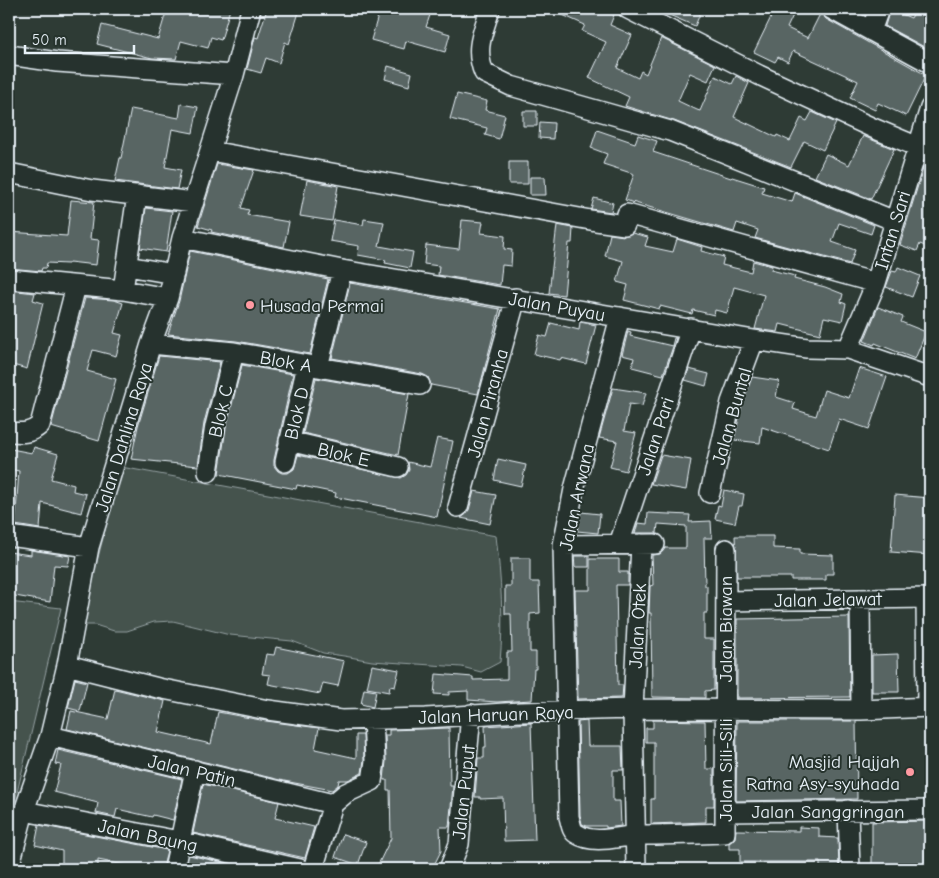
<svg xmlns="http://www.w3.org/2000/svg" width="939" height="878" font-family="'Comic Neue',sans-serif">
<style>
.green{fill:#45524e;stroke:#96a2a3}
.building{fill:#596563;stroke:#e8f1f8}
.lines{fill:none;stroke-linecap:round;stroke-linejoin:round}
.minor-casing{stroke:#e8f1f8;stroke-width:22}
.minor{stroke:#26332d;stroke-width:19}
.poi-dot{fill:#ff9aa2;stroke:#26332d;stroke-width:2}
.labels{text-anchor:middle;stroke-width:4;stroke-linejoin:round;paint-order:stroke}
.street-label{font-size:19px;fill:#e8f1f8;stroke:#26332d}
.poi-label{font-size:19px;fill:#e8f1f8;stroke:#26332d;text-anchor:start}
</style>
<rect width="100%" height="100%" fill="#2e3b35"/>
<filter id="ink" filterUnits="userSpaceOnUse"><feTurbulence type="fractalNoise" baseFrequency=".02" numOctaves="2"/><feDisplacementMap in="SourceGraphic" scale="10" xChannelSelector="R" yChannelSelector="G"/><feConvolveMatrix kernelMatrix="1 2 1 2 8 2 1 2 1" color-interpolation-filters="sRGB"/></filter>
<g filter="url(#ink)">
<path class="green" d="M121,467L496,536C501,578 504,621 500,662L481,672L462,667L372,661L344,656L323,653L292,641L230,635L173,621L154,622L127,631H114L95,625H81Z
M9,602L61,608L9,826Z"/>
<path class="building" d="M167,9H230L221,40L211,37L208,48L181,41L176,59L152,58L97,44L102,25L158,39Z
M267,9H300L289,44L285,42L279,63L266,58L261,73L247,69L255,37L258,38Z
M380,9H432L426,27L450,34L445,52L406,41L404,49L371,40Z
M549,9H600L614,15L610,25L632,35L617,68L638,78L641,71L646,74L661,38L715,65L708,81L690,73L678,101L697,110L700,111L715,76L732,84L736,76L749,83L734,117L776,137L777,135L790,141L801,118L807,121L812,112L836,123L823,150L804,141L791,167L674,121L628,107L625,106L629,97L589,78L606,42L582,31L585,25Z
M655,9H702L695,26Z
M775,9H796L787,28L808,38L821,12L826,19L926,75L906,116L878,103L875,110L850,98L858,81L793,51L788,62L778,57L775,62L754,52Z
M890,9L911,18L916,9H930V13L925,24L930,26V50L885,26Z
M388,66L412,73L409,86L385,79Z
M457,94L487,101L485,110L505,115L499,139L485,135L487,128L450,119Z
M181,104L198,107L193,133L172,129L165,167L181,170L177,189L115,181L120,158H121L131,109L179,118Z
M523,111H537V126H523Z
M540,122L554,123L553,139L539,138Z
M597,130L635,143L638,135L657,141L653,152L731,178L732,177L764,187L762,193L792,202L795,193L874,225L871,234L839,223L832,242L855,250L850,264L755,238L758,230L737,223L734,232L625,200L634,174L603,164L607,154L591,148Z
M863,136L894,149L871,199L815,177L826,154L849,165Z
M509,162H528V184H509Z
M925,162L930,163V233L925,246L920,244L917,251L900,245Z
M217,164L254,170L241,208L249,210L247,215L289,222L284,247L211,232L212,230L198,226Z
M530,177H545L546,195H530Z
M307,180L338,186L332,221L300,216Z
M594,198L613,203L611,212L591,209Z
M71,200L94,202L90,239L99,240L96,265L69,262L68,264L47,263L46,268H42L41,271L9,268V232L67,236Z
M146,208L172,211L166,252L140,248Z
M364,219L384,222L379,246L413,252L410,268L385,263L386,260L358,255L359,246L330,241L334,220L363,225Z
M462,220L483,222L481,233L505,236L504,249L512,250L511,266L502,265L500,285L438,275L439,266L424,264L426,245L459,249Z
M557,225L573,228L572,243H569L564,295L549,293Z
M632,233L648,237L645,246L673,252L677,239L702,247L701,251L724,257L722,265L751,272L753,261L772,266L771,270L795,276L794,279L825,287L843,294L841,302L846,304L842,321L824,317L820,334L780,324L778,332L755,329L764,295L734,287L727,313L715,310L714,315L693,310L692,314L660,306L659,309L624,300L628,285L617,282L623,261L605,256L610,234L624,236Z
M190,251L328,279L310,354L236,341L168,334L179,301Z
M898,267L920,276L912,297L886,287L892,271L896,272Z
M350,283L500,309L478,394L431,385L428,377L422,374L332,358Z
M9,290L35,293L33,300L43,303L27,369L9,364Z
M85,298L114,300L123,303L114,333L122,335L116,356L93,350L87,371L116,379L99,441L51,427Z
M878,307L903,317L901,322L926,332L915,359L875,343L874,345L864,341Z
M580,322L596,325L586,364L561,358L560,360L534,354L539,335L547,337L551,323L579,330Z
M628,331L631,332L630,336L672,346L674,338H676L663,375L632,367L634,358L622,355Z
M159,356L220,362L204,423L198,466L131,459L138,426Z
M242,365L293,374L274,460V466L278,471L282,473H288L294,469L298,455L401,478L406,475L409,470L408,462L430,467L437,438L453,441L437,517L335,497L336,493L297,485L296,489L219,474L226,428Z
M859,368L887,377L869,429L839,419L829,449L762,427L760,443L734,440L742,405L752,377L779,381L776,397L795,403L793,409L816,416L824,390L849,398Z
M689,369L709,374L706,386L685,380Z
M316,378L409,394L398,455L303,433Z
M613,388L646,393L642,406L629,404L624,431L636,433L626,471L610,467L617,441L599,438Z
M34,447L58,454L51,479L74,485L73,491L86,494L81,513L42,503L40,529L15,525L19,471L9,469L11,449L32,453Z
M661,455L691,460L686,490L651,484Z
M498,459L526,465L521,486L494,480Z
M724,490L744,494L742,506H739L735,523L715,519L718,505L721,506Z
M474,491L496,495L490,524L461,518L465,515L469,510Z
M895,495L930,498V555L891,552Z
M581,512L600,514L598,533L577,531Z
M648,513L690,515L689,522L711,521L712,538H704L705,586H707V613H704V639H714V690L705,691V698L652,697L651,613H649L650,586L653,585L652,555L660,554L665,548H686V526L658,524L657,533H635L638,523L647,524Z
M735,536H773V548L800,549V554L833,555V574H826V580H791V577H737Z
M31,550L70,556L68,566L54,565L50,602L9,595V552L31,555Z
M574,556H589V567H575Z
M511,558H530V582H539L540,613L530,614V652H536V669H534L532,700L497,702L468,700V691L449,692V695L434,694L436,674L473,677V680L507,679V652H512L511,614H505V586H511Z
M590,559H619V572H628V585H616L618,685H623L622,698L578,699L575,590H590Z
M849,617L850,697L737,698V619Z
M276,647L344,661L338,686L323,683L320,694L268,684L270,675L262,674L266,654L274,655Z
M898,654L899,692H872V655Z
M372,665L399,670L395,687L390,686L389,692L367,688Z
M75,679L87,682L80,711L68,708Z
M115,689L165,701L158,732L211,744L218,712L266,721L319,728L315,749L356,758V735H363L364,760L362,773L348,780H339L338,785L332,790L284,781L67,729L71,711L108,719Z
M364,689L376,691L373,707L361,704Z
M653,720L705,721L706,769H714V806H706V822L651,824V799H654V742H646V728H653Z
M587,721L588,746H622L623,770H613V801H620L621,826L606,828V826H587L582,824L580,815L578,722Z
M737,721H856L857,799L736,801Z
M531,723L535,840L504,841L503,798L480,799V797H475L478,758H484V747H486L485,726Z
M449,728L450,786H453L449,827H440L441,851L432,869H376L391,838L390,790H387V780H384L386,761L385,735H389V730Z
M58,750L182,779L173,820L153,815L152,817L117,809L115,817L96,813L98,803L54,792L61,765L55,764Z
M203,784L279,802L275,818L314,827L305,858L193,833Z
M930,821V869H872V822Z
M39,825L167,850L163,869H144L98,860V869H62V851L35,845Z
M799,827L819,828V837L838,838L839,869H820V862H740V849H729V843L735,838L736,830L799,831Z
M343,834L366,842L358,865L335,857Z
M189,855L251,869H185Z"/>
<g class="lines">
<defs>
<path id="minor" d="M490,9C483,33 474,48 484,73L511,86L670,131L895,221
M628,9L759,75L873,128L930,152
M831,9L930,63
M871,31L879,9
M9,55L57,62L234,75
M210,151L596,221L625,225L627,214L876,283
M9,173L92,190L194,202
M182,238L342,270L754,340L807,348L848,349L930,377
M127,266L174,274
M9,279L123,290L168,298
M123,290L137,195
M620,317L574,489L563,545L569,817C571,823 571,831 577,834C594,845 620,836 639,835C667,835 696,834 725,833L726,549
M151,344L234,352L420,385
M848,349L876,283L930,108
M318,367L342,270
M9,432C22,433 30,434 40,425L76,286
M289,441L398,467
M285,462L307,365
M208,472L215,426L234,352
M710,493L731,402L754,340
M458,507L516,298
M9,536L89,547
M619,544L691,328
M563,545L655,544
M926,598L927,707
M860,599L861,710
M726,601L930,598
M67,665L158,688L268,710L341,720L426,718L520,712L633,709L861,710L930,707
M50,736L333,804
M848,810L850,869
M24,811L179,841L300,869
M725,812L930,810
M9,868L24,811L50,736L67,665L89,547L151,344L168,298L182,238L234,75L251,9
M174,869L195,770
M313,869L333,804L346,793L372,781L375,761L373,718
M449,869L459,844L471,714
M636,869L633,709L641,544"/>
</defs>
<use href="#minor" class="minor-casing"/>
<use href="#minor" class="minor"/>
</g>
</g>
<g class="poi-dot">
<circle cx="250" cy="305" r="5"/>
<circle cx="910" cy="772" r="5"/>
</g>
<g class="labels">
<g class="street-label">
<text transform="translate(892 230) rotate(-73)" y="7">Intan Sari</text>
<text transform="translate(557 306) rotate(10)" y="7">Jalan Puyau</text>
<text transform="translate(286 361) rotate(10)" y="7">Blok A</text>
<text transform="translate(487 403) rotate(-75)" y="7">Jalan Piranha</text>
<text transform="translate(220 411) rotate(-77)" y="7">Blok C</text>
<text transform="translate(296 413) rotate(-77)" y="7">Blok D</text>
<text transform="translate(731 416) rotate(-74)" y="7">Jalan Buntal</text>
<text transform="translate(655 436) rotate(-72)" y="7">Jalan Pari</text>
<text transform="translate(123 437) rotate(-73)" y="7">Jalan Dahlina Raya</text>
<text transform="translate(344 454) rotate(13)" y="7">Blok E</text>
<text transform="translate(576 497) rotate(-78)" y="7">Jalan Arwana</text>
<text transform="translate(828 599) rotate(-1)" y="7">Jalan Jelawat</text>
<text transform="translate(637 626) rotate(-87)" y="7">Jalan Otek</text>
<text transform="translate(725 629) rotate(-90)" y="7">Jalan Biawan</text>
<text transform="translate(496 714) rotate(-2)" y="7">Jalan Haruan Raya</text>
<text transform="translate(192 770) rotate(13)" y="7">Jalan Patin</text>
<text transform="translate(725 770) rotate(-90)" y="7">Jalan Sili-Sili</text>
<text transform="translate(463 792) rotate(-84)" y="7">Jalan Puput</text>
<text x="828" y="818">Jalan Sanggringan</text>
<text transform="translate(148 835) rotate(12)" y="7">Jalan Baung</text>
</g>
<g class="poi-label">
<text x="260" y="312">Husada Permai</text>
<text x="900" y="768" text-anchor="end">Masjid Hajjah<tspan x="900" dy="22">Ratna Asy-syuhada</tspan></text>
</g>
</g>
<rect width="939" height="878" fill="none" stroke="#26332d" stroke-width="30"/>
<rect x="15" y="15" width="909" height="848" fill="none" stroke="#e8f1f8" stroke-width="2" filter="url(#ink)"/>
<path d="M25 45v8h109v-8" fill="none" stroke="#e8f1f8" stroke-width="2.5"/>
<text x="32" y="45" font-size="15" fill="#e8f1f8" stroke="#26332d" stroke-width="4" paint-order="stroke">50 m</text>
</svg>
